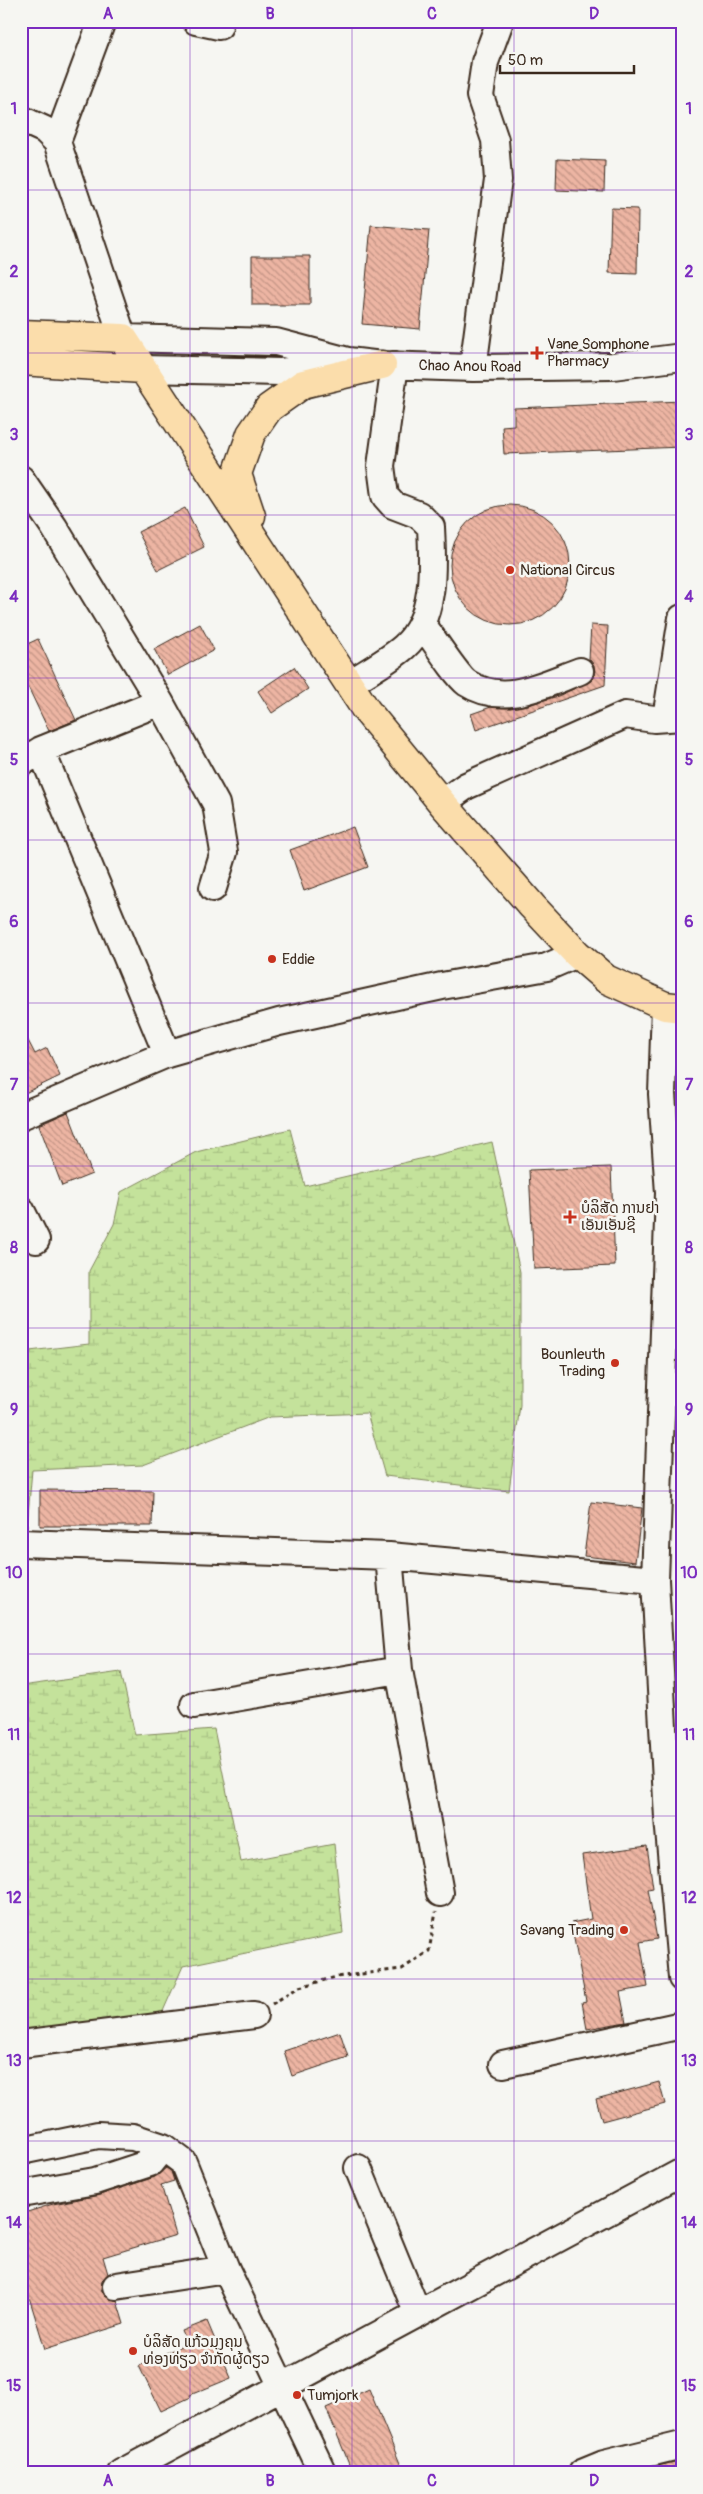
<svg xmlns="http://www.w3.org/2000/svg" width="703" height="2494" font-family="Pangolin,'Noto Sans Lao',sans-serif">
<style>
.wetland{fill:url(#wetland-marsh);stroke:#80865c}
.building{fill:url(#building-back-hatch);stroke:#3b2a1e}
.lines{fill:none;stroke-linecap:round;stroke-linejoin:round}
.minor-casing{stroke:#3b2a1e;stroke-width:30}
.major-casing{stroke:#3b2a1e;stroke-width:31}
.path{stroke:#3b2a1e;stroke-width:3;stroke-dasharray:4 4;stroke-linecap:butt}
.minor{stroke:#f6f6f2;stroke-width:26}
.major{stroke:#fbddab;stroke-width:28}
.grid{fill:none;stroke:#7b2cbf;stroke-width:1;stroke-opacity:0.55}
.poi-dot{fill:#c8321e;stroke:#f6f6f2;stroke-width:2}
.labels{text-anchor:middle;stroke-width:5;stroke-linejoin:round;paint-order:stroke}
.poi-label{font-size:15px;fill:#3b2a1e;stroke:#f6f6f2;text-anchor:start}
.street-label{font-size:15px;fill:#3b2a1e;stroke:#f6f6f2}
.neatline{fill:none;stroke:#7b2cbf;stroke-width:2}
.grid-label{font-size:16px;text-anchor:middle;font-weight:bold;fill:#7b2cbf}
</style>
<defs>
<pattern id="wetland-marsh" width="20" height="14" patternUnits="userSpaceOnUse" patternTransform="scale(1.25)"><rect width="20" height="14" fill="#c4e29b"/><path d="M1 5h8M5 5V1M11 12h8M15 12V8" fill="none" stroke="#a9c285"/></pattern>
<pattern id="building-back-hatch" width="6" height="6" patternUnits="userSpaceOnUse" patternTransform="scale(1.25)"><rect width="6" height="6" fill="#edb5a3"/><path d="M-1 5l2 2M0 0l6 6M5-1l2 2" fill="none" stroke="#c19384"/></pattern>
</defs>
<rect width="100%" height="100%" fill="#f6f6f2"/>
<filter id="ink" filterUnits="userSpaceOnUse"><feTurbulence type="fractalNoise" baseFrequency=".02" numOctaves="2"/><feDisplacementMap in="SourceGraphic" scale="10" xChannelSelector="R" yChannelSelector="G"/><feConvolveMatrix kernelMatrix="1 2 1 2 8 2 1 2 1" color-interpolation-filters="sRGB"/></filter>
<g filter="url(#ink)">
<path class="wetland" d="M290,1129L305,1186L492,1142L520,1272V1405L509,1491L385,1476L367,1413L270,1417L143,1465L32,1470L27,1527L21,1528V1352L89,1344V1271L114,1224L121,1192L196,1152Z
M121,1672L135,1735L214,1729L241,1862L334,1844L343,1933L183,1966L160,2018L21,2034V1686Z"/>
<path class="building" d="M557,159L605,161L604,192L556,190Z
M611,208L638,209L637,274L609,273Z
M371,225L429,230L420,329L362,324Z
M252,256H310V305H252Z
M682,401V447L504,454L502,426L514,425V408Z
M450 565a60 60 0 1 1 120 0a60 60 0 1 1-120 0Z
M185,508L204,547L158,570L138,532Z
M200,624L214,650L168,675L154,649Z
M591,625L608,626L605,685L476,730L471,714L491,707L510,708L528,705L558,696L591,681L595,673L594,665L589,659Z
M38,639L76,720L49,731L21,672V647Z
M294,667L308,689L272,713L258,691Z
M353,827L368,867L304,891L290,850Z
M21,1027L35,1054L47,1048L60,1076L21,1095Z
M68,1112L92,1174L62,1186L39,1125Z
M611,1167L615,1266L534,1269L529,1170Z
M40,1490L153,1491L152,1526H40Z
M591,1502L642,1508L635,1562L584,1556Z
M647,1846L653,1888L648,1889L657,1939L640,1942L648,1987L620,1992L626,2022L587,2029L582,2002L586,2001L571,1923L591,1919L582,1855Z
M340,2032L348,2057L292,2076L284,2051Z
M659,2082L665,2104L602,2121L596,2099Z
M166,2168L171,2171L174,2181L161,2185L176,2235L103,2257L108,2274L102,2280L101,2289L105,2296L117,2301L124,2324L45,2349L21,2271V2214L53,2204L100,2195L155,2177Z
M207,2321L231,2378L190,2395L191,2397L161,2411L139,2366L187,2343L182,2331Z
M369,2389L404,2473H353L326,2408Z
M682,2460V2473H631Z"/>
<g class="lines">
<defs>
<path id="minor" d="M196,21L219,26
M21,119L45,130L57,142L123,338L276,342L348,361L382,365L473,368L613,366L682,357
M57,142L102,21
M473,368L498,180L495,140L480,96L485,62L499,24
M142,369L280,372L339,363
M21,479L54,527L160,702L216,804L224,852L213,888
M423,625C432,637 457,676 467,683C504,707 544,684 580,671
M349,684C367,672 388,661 404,647C436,619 433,566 431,527L419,515L393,505L385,496L381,466L395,365
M666,718L682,618
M41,750L167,1054
M21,763L41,750L160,702
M442,803L466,786L625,715L654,719L682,717
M665,1006L662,1094L669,1193L655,1580L668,1818L682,1978
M21,1116L167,1054L279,1022L442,986L547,967L577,954
M21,1210L36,1240
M21,1543L389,1556L655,1580
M389,1556L399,1670L440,1893
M194,1705L399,1670
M21,2044L254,2015
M503,2064L682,2025
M21,2151L98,2135L133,2137L163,2147L183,2162L226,2269L323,2473
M358,2168L418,2314
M21,2194L95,2181L150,2163L163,2147
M116,2286L226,2269
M121,2473L682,2172
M582,2473L604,2464L682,2445"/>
<path id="major" d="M21,334L123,338L366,710L442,803L532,906L577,954L606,979L665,1006L682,1008
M21,361L142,369
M251,516L237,474L251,434L269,408L303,384L382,365"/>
</defs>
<use href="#minor" class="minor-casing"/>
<use href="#major" class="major-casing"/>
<path class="path" d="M272,2004L299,1987L336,1977L402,1969L429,1951L436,1912"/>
<use href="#minor" class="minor"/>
<use href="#major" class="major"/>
</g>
</g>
<path class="grid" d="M190,21V2473M352,21V2473M514,21V2473M21,190H682M21,353H682M21,515H682M21,678H682M21,840H682M21,1003H682M21,1166H682M21,1328H682M21,1491H682M21,1654H682M21,1816H682M21,1979H682M21,2141H682M21,2304H682"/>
<g class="poi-dot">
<path d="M534.5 345.5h5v5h5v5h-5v5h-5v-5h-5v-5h5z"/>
<circle cx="510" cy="570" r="5"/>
<circle cx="272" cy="959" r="5"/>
<path d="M567.5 1209.5h5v5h5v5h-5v5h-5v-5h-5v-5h5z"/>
<circle cx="615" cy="1363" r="5"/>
<circle cx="624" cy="1930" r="5"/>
<circle cx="133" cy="2351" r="5"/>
<circle cx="297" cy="2395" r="5"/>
</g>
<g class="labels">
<g class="poi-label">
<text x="547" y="349">Vane Somphone<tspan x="547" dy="17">Pharmacy</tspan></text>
<text x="520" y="575">National Circus</text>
<text x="282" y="964">Eddie</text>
<text x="581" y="1213">ບໍລິສັດ ການຢາ<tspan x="581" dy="17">ເອັນເອັນຊີ</tspan></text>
<text x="605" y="1359" text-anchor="end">Bounleuth<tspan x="605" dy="17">Trading</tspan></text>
<text x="614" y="1935" text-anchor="end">Savang Trading</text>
<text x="143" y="2347">ບໍລິສັດ ແກ້ວມຸງຄຸນ<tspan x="143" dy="17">ທ່ອງທ່ຽວ ຈຳກັດຜູ້ດຽວ</tspan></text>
<text x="307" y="2400">Tumjork</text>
</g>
<g class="street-label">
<text transform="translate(470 366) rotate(1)" y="5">Chao Anou Road</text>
</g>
</g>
<rect width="703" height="2494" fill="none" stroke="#f6f6f2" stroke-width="55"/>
<path d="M500 65v8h134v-8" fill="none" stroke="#3b2a1e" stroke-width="2.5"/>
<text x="508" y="65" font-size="15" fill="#3b2a1e" stroke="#f6f6f2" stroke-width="4" paint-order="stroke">50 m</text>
<rect x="28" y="28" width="648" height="2438" class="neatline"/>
<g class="grid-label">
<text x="108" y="19">A</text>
<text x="270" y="19">B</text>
<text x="432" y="19">C</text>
<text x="594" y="19">D</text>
<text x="14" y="114">1</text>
<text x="689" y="114">1</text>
<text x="14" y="277">2</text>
<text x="689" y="277">2</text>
<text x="14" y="440">3</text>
<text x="689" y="440">3</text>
<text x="14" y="602">4</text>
<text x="689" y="602">4</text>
<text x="14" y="765">5</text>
<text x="689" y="765">5</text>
<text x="14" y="927">6</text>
<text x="689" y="927">6</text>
<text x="14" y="1090">7</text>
<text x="689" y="1090">7</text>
<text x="14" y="1253">8</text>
<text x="689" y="1253">8</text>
<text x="14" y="1415">9</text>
<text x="689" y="1415">9</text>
<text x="14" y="1578">10</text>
<text x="689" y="1578">10</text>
<text x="14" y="1740">11</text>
<text x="689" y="1740">11</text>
<text x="14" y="1903">12</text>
<text x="689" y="1903">12</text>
<text x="14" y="2066">13</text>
<text x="689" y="2066">13</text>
<text x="14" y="2228">14</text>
<text x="689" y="2228">14</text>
<text x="14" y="2391">15</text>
<text x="689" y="2391">15</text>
<text x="108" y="2486">A</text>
<text x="270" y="2486">B</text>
<text x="432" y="2486">C</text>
<text x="594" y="2486">D</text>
</g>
</svg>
